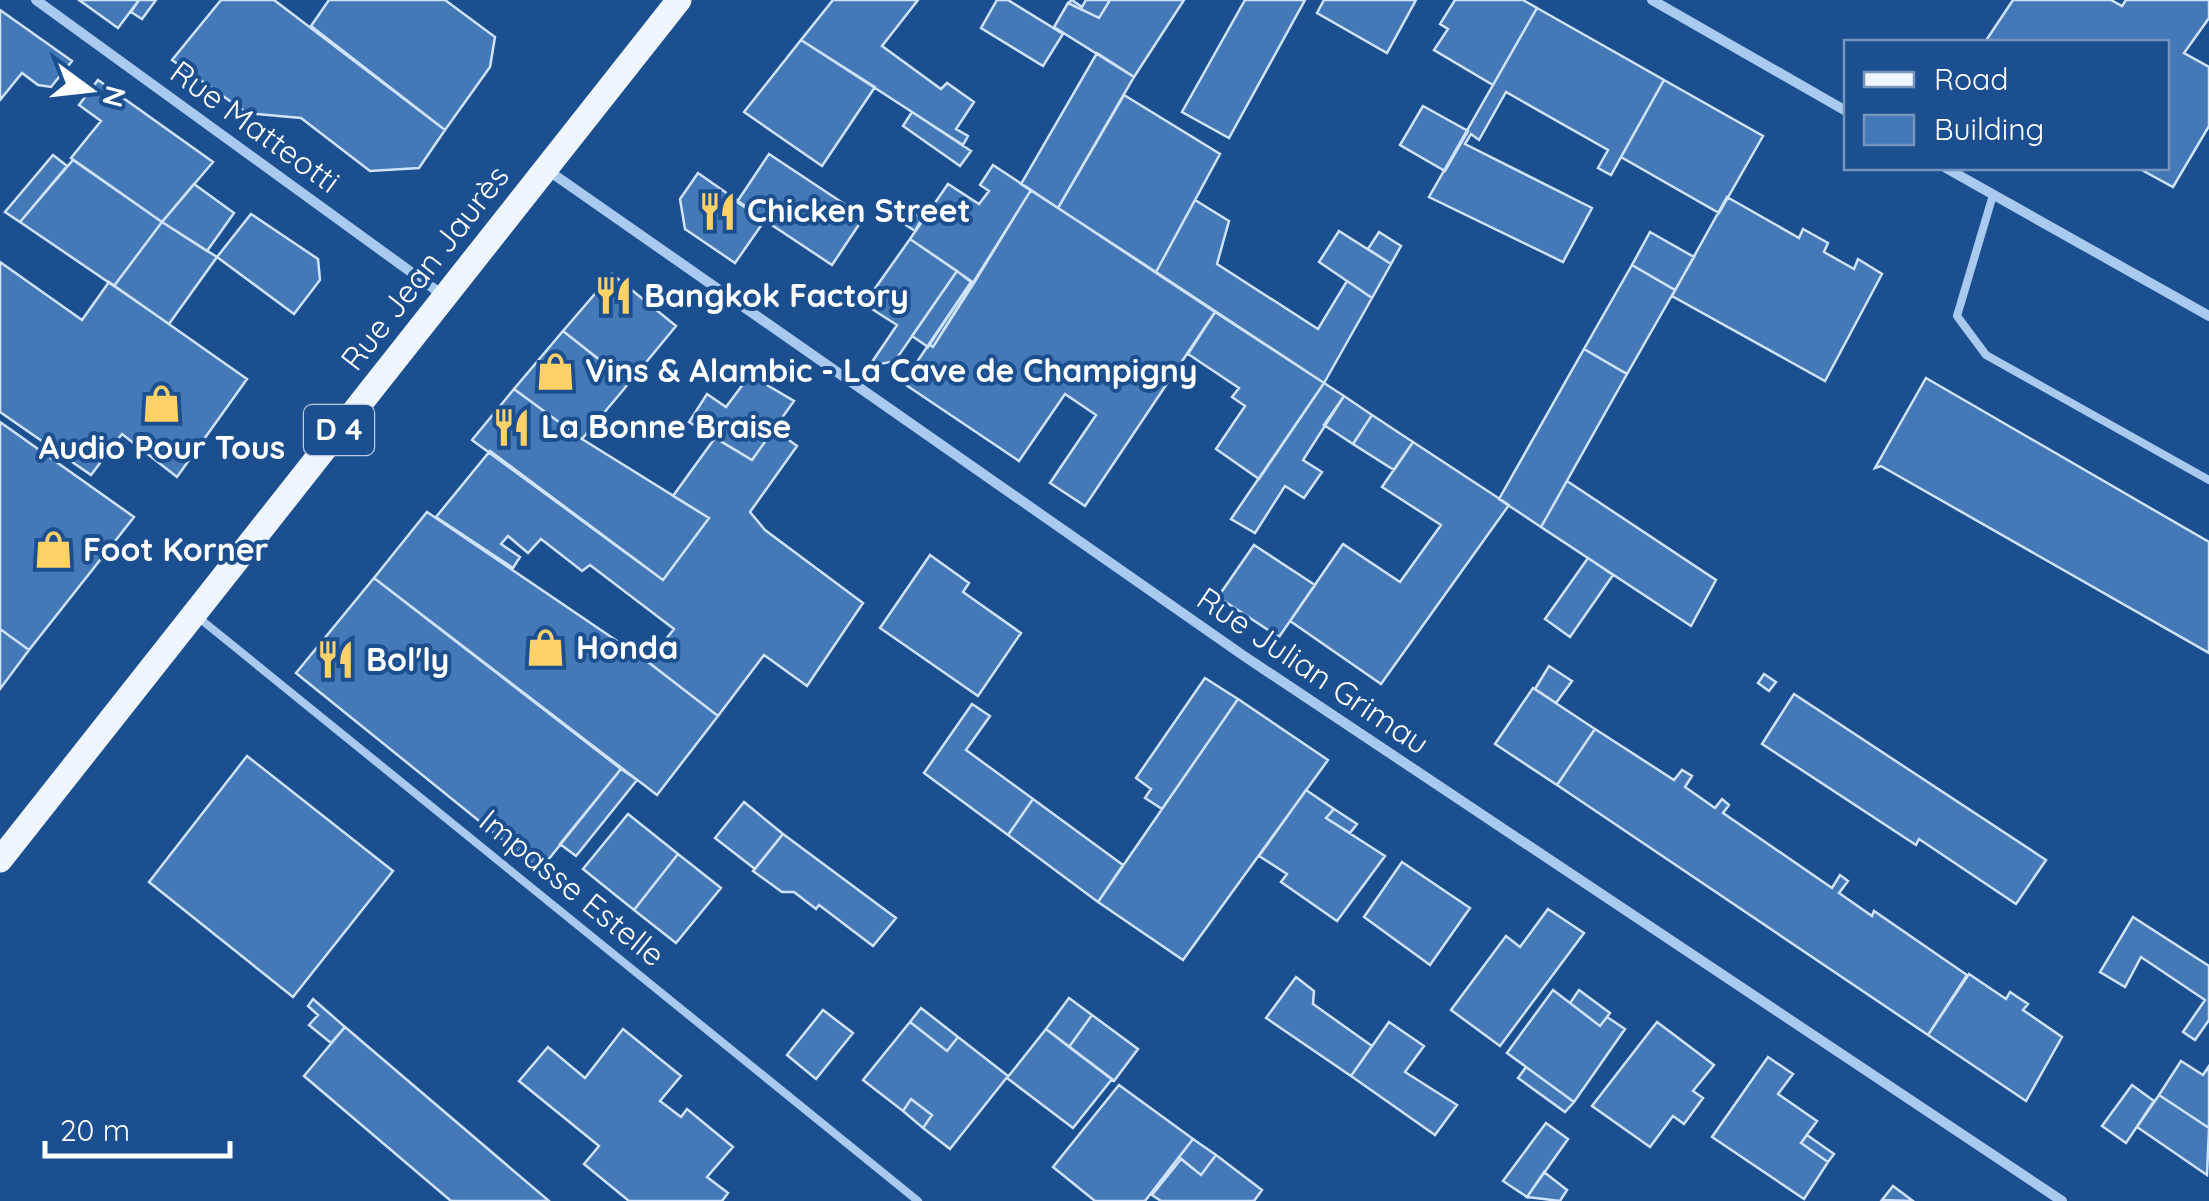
<svg xmlns="http://www.w3.org/2000/svg" width="2209" height="1201" font-family="Quicksand,sans-serif">
<style>
.building{fill:#4478b7;stroke:#cfe3fa;stroke-width:2.5}
.lines{fill:none;stroke-linecap:round;stroke-linejoin:round}
.service{stroke:#a9c9ee;stroke-width:8}
.minor{stroke:#a9c9ee;stroke-width:10}
.primary{stroke:#f0f6ff;stroke-width:25}
.labels{text-anchor:middle;stroke-width:8;stroke-linejoin:round;paint-order:stroke}
.shield{fill:#1b4f8f;stroke:#bbcadd;stroke-width:2.5}
.shield-label{font-size:30px;font-weight:bold;fill:#fff}
.street-label{font-size:32px;fill:#fff;stroke:#1b4f8f}
.poi-label{font-size:32px;font-weight:bold;fill:#fff;stroke:#1b4f8f;text-anchor:start}
</style>
<rect width="100%" height="100%" fill="#1b4f8f"/>
<path class="building" d="M79,0H139L118,28Z
M139,0H156L142,19L131,12Z
M221,0H274L445,130L419,168L370,171L301,118L247,113L172,60Z
M329,0H445L495,37L490,67L445,130L311,26Z
M833,0H918L882,46L941,89L947,83L974,102L956,129L968,136L963,145L801,40Z
M997,0H1008L1063,34L1043,66L981,28Z
M1072,0L1082,7L1086,0H1110L1099,18L1068,3Z
M1110,0H1184L1134,77L1054,27L1068,3L1099,18Z
M1245,0H1305L1229,138L1182,112Z
M1324,0H1416L1387,53L1317,13Z
M1455,0H1523L1537,8L1493,85L1434,50L1448,29L1440,24Z
M2013,0H2111L2122,6L2126,0H2209V18L2184,53L2209,67V126L2173,187L2138,168H2166V42H1985Z
M1537,8L1664,80L1611,175L1598,168L1608,150L1506,92L1479,140L1471,134L1465,144L1592,208L1563,262L1429,197Z
M0,10L72,61L51,87L38,85L22,73L0,100Z
M801,40L875,87L822,166L744,112Z
M1097,53L1134,77L1058,208L1021,184Z
M98,80L213,162L162,222L71,158L101,121L79,105Z
M1664,80L1763,136L1719,213L1621,157Z
M1124,95L1220,154L1156,272L1058,208Z
M1423,106L1468,131L1445,171L1400,145Z
M912,112L971,151L960,166L903,126Z
M769,154L864,217L832,265L737,202Z
M53,155L67,166L20,222L5,212Z
M73,160L162,222L114,286L20,222Z
M993,165L1031,190L974,283L910,239L948,184L979,204L989,191L980,185Z
M698,173L765,220L735,263L685,229L680,199Z
M194,184L234,213L207,251L162,222Z
M1031,190L1215,312L1085,506L1050,483L1096,415L1065,394L1019,461L903,383L929,344L933,347Z
M1727,197L1799,238L1803,229L1828,243L1824,252L1854,269L1858,259L1882,274L1825,381L1672,296Z
M1195,200L1229,221L1217,264L1318,329L1347,281L1372,298L1324,383L1156,272Z
M910,211L922,219L915,231L903,223Z
M251,214L318,259L320,280L294,314L217,257Z
M162,222L217,257L169,324L114,286Z
M1339,231L1391,264L1372,298L1319,262Z
M1379,232L1401,246L1391,264L1368,249Z
M1650,232L1694,257L1675,290L1632,265Z
M910,239L957,271L895,361L876,365L872,362L897,325L864,304Z
M0,262L82,320L109,282L247,379L177,477L122,434L91,475L0,412Z
M1632,265L1675,290L1627,374L1584,349Z
M957,271L971,282L928,347L912,336Z
M612,274L676,326L629,383L563,331Z
M971,282L974,283L933,347L929,344Z
M1215,312L1324,383L1259,479L1216,449L1245,406L1232,397L1239,388L1188,354Z
M563,331L629,383L582,439L514,389Z
M1584,349L1627,374L1541,527L1499,499Z
M750,375L794,401L752,460L689,422L707,394L726,407Z
M1926,378L2209,542V653L1881,466L1875,468Z
M1324,383L1344,396L1303,460L1322,472L1304,498L1285,486L1255,533L1231,519Z
M514,389L582,439L709,518L663,580L472,440Z
M1344,396L1372,415L1353,444L1324,425Z
M1372,415L1413,442L1394,470L1353,444Z
M0,422L134,517L29,650L0,629Z
M774,429L797,446L750,512L765,530L863,603L807,686L764,655L718,716L648,662L674,629L590,565L582,571L541,539L528,553L508,536L501,544L520,557L513,568L436,517L490,451L663,580L709,518L673,496L715,438L752,460Z
M1413,442L1509,505L1381,684L1290,621L1343,544L1400,582L1441,525L1382,487Z
M1567,481L1716,580L1691,626L1541,527Z
M427,512L648,662L718,716L657,795L374,578Z
M1254,545L1315,585L1279,637L1218,597Z
M930,555L969,583L963,592L1021,633L978,696L880,628Z
M1588,558L1613,575L1570,637L1545,619Z
M374,578L621,769L540,870L296,673Z
M0,629L29,650L0,689Z
M1549,666L1572,681L1556,703L1535,689Z
M1764,674L1776,682L1769,691L1758,683Z
M1205,678L1238,699L1162,809L1145,798L1151,789L1136,778Z
M1533,688L1595,729L1557,785L1495,744Z
M1794,694L2046,860L2016,904L1919,839L1916,845L1762,744Z
M1238,699L1328,760L1183,960L1098,902Z
M972,704L990,716L966,750L1033,799L1008,835L924,773Z
M1595,729L1674,780L1682,770L1692,776L1685,787L1715,808L1722,799L1729,805L1723,813L1832,888L1840,875L1848,881L1839,893L1872,916L1874,911L1967,975L1928,1035L1557,785Z
M247,756L393,871L293,997L149,882Z
M621,769L637,780L576,856L560,844Z
M1306,790L1334,809L1326,818L1385,856L1337,921L1281,882L1287,874L1259,856Z
M1033,799L1123,865L1098,902L1008,835Z
M744,802L783,834L755,869L715,838Z
M1334,809L1357,824L1350,833L1326,818Z
M628,814L678,854L634,910L583,869Z
M783,834L896,918L873,946L819,905L816,909L794,892H782L753,871Z
M678,854L721,888L676,943L634,910Z
M1402,862L1470,908L1430,965L1364,917Z
M1548,909L1584,933L1500,1046L1451,1010L1506,936L1520,947Z
M2133,917L2209,966V1020L2195,1040L2183,1032L2205,1000L2141,957L2125,987L2100,972Z
M1969,974L2006,999L2010,992L2028,1004L2023,1010L2062,1037L2026,1101L1928,1035Z
M1296,977L1314,991L1313,1004L1372,1046L1351,1076L1266,1018Z
M1553,990L1600,1026L1607,1017L1625,1029L1574,1102L1507,1053Z
M1579,990L1610,1013L1600,1026L1570,1003Z
M1069,998L1092,1015L1069,1047L1046,1029Z
M313,999L345,1027L331,1043L309,1025L318,1015L308,1006Z
M921,1008L958,1037L947,1051L910,1022Z
M823,1010L853,1033L816,1079L787,1055Z
M1092,1015L1138,1049L1114,1081L1069,1047Z
M910,1022L947,1051L958,1037L1008,1076L950,1149L923,1128L932,1115L911,1099L903,1111L863,1080Z
M1389,1022L1424,1046L1405,1072L1457,1105L1435,1135L1351,1076Z
M1657,1022L1714,1065L1693,1091L1703,1098L1684,1124L1673,1116L1650,1147L1592,1106Z
M345,1027L549,1201H451L304,1076Z
M623,1029L681,1076L660,1101L681,1117L687,1109L733,1147L707,1177L728,1193L722,1201H629L584,1164L599,1146L519,1081L548,1047L585,1078Z
M1046,1029L1112,1079L1073,1128L1007,1078Z
M1768,1057L1793,1074L1778,1094L1817,1121L1801,1143L1828,1162L1804,1199L1712,1137Z
M2181,1061L2203,1075L2209,1066V1128L2159,1095Z
M1526,1067L1574,1102L1565,1112L1518,1078Z
M1119,1085L1193,1139L1145,1201H1095L1053,1167Z
M2132,1085L2154,1101L2126,1143L2102,1126Z
M2159,1095L2209,1128L2207,1175L2137,1127Z
M911,1099L932,1115L923,1128L903,1111Z
M1546,1123L1568,1139L1527,1197L1503,1181Z
M1807,1135L1834,1154L1828,1162L1801,1143Z
M1193,1139L1216,1155L1201,1175L1179,1157Z
M1216,1155L1262,1190L1254,1201H1161L1152,1195L1181,1159L1201,1175Z
M1544,1172L1567,1190L1560,1201L1527,1197Z
M1893,1186L1913,1201L1882,1200Z"/>
<g class="lines">
<path class="service" d="M1993,195L1957,316L1986,355L2209,480
M199,618L918,1201"/>
<path class="minor" d="M36,0L444,296
M1652,0L1846,111
M1946,168L2209,316
M546,169L1244,656L2062,1201"/>
<path class="primary" d="M0,860L679,0"/>
</g>
<defs>
<symbol id="restaurant-bare" viewBox="-9 -9 18 18"><path d="M-5-6h1v4h1v-4h1v4h1v-4h1v5L-1.5 .5V6h-2V.5L-5-1ZM5-6V6H3V1.5H1.5Q1.5-4 5-6Z" fill="#ffd166" stroke="#1b4f8f" stroke-width="2.5" paint-order="stroke"/></symbol>
<symbol id="shop-bare" viewBox="-9 -9 18 18"><path d="M-5-2.5h2.3a2.7 3.5 0 0 1 5.4 0H5L5.5 6h-11ZM-1.5-2.5h3a1.5 2.3 0 0 0-3 0Z" fill="#ffd166" stroke="#1b4f8f" stroke-width="2.5" paint-order="stroke"/></symbol>
</defs>
<g fill-rule="evenodd">
<use href="#restaurant-bare" x="690" y="184" width="55" height="55"/>
<use href="#restaurant-bare" x="586" y="268" width="55" height="55"/>
<use href="#shop-bare" x="528" y="344" width="55" height="55"/>
<use href="#shop-bare" x="134" y="376" width="55" height="55"/>
<use href="#restaurant-bare" x="484" y="400" width="55" height="55"/>
<use href="#shop-bare" x="26" y="522" width="55" height="55"/>
<use href="#shop-bare" x="518" y="620" width="55" height="55"/>
<use href="#restaurant-bare" x="308" y="632" width="55" height="55"/>
</g>
<g class="labels">
<rect class="shield" x="304" y="405" width="70" height="50" rx="8"/>
<g class="shield-label">
<text x="339" y="440">D 4</text>
</g>
<g class="street-label">
<text transform="translate(255 127) rotate(36)" y="11">Rue Matteotti</text>
<text transform="translate(425 268) rotate(-52)" y="11">Rue Jean Jaurès</text>
<text transform="translate(1313 671) rotate(34)" y="11">Rue Julian Grimau</text>
<text transform="translate(572 888) rotate(39)" y="11">Impasse Estelle</text>
</g>
<g class="poi-label">
<text x="747" y="222">Chicken Street</text>
<text x="644" y="307">Bangkok Factory</text>
<text x="585" y="382">Vins &amp; Alambic - La Cave de Champigny</text>
<text x="541" y="438">La Bonne Braise</text>
<text x="162" y="459" text-anchor="middle">Audio Pour Tous</text>
<text x="83" y="561">Foot Korner</text>
<text x="576" y="659">Honda</text>
<text x="366" y="671">Bol'ly</text>
</g>
</g>
<rect x="1844" y="40" width="325" height="130" fill="#1b4f8f" stroke="#7695bc" stroke-width="2.5"/>
<rect x="1864" y="72" width="50" height="15" fill="#f0f6ff" stroke="#7695bc" stroke-width="2.5"/>
<text x="1934" y="90" font-size="30" fill="#ffffff">Road</text>
<rect x="1864" y="115" width="50" height="30" fill="#4478b7" stroke="#7695bc" stroke-width="2.5"/>
<text x="1934" y="140" font-size="30" fill="#ffffff">Building</text>
<g transform="translate(90 90) rotate(105)" stroke="#1b4f8f" stroke-width="8" paint-order="stroke">
<path d="M0-8L18 38L0 25L-18 38Z" fill="#ffffff"/>
<text y="-15" font-size="28" font-weight="bold" text-anchor="middle" fill="#ffffff">N</text>
</g>
<path d="M45 1141v15h185v-15" fill="none" stroke="#ffffff" stroke-width="5"/>
<text x="60" y="1141" font-size="30" fill="#ffffff" stroke="#1b4f8f" stroke-width="8" paint-order="stroke">20 m</text>
</svg>
